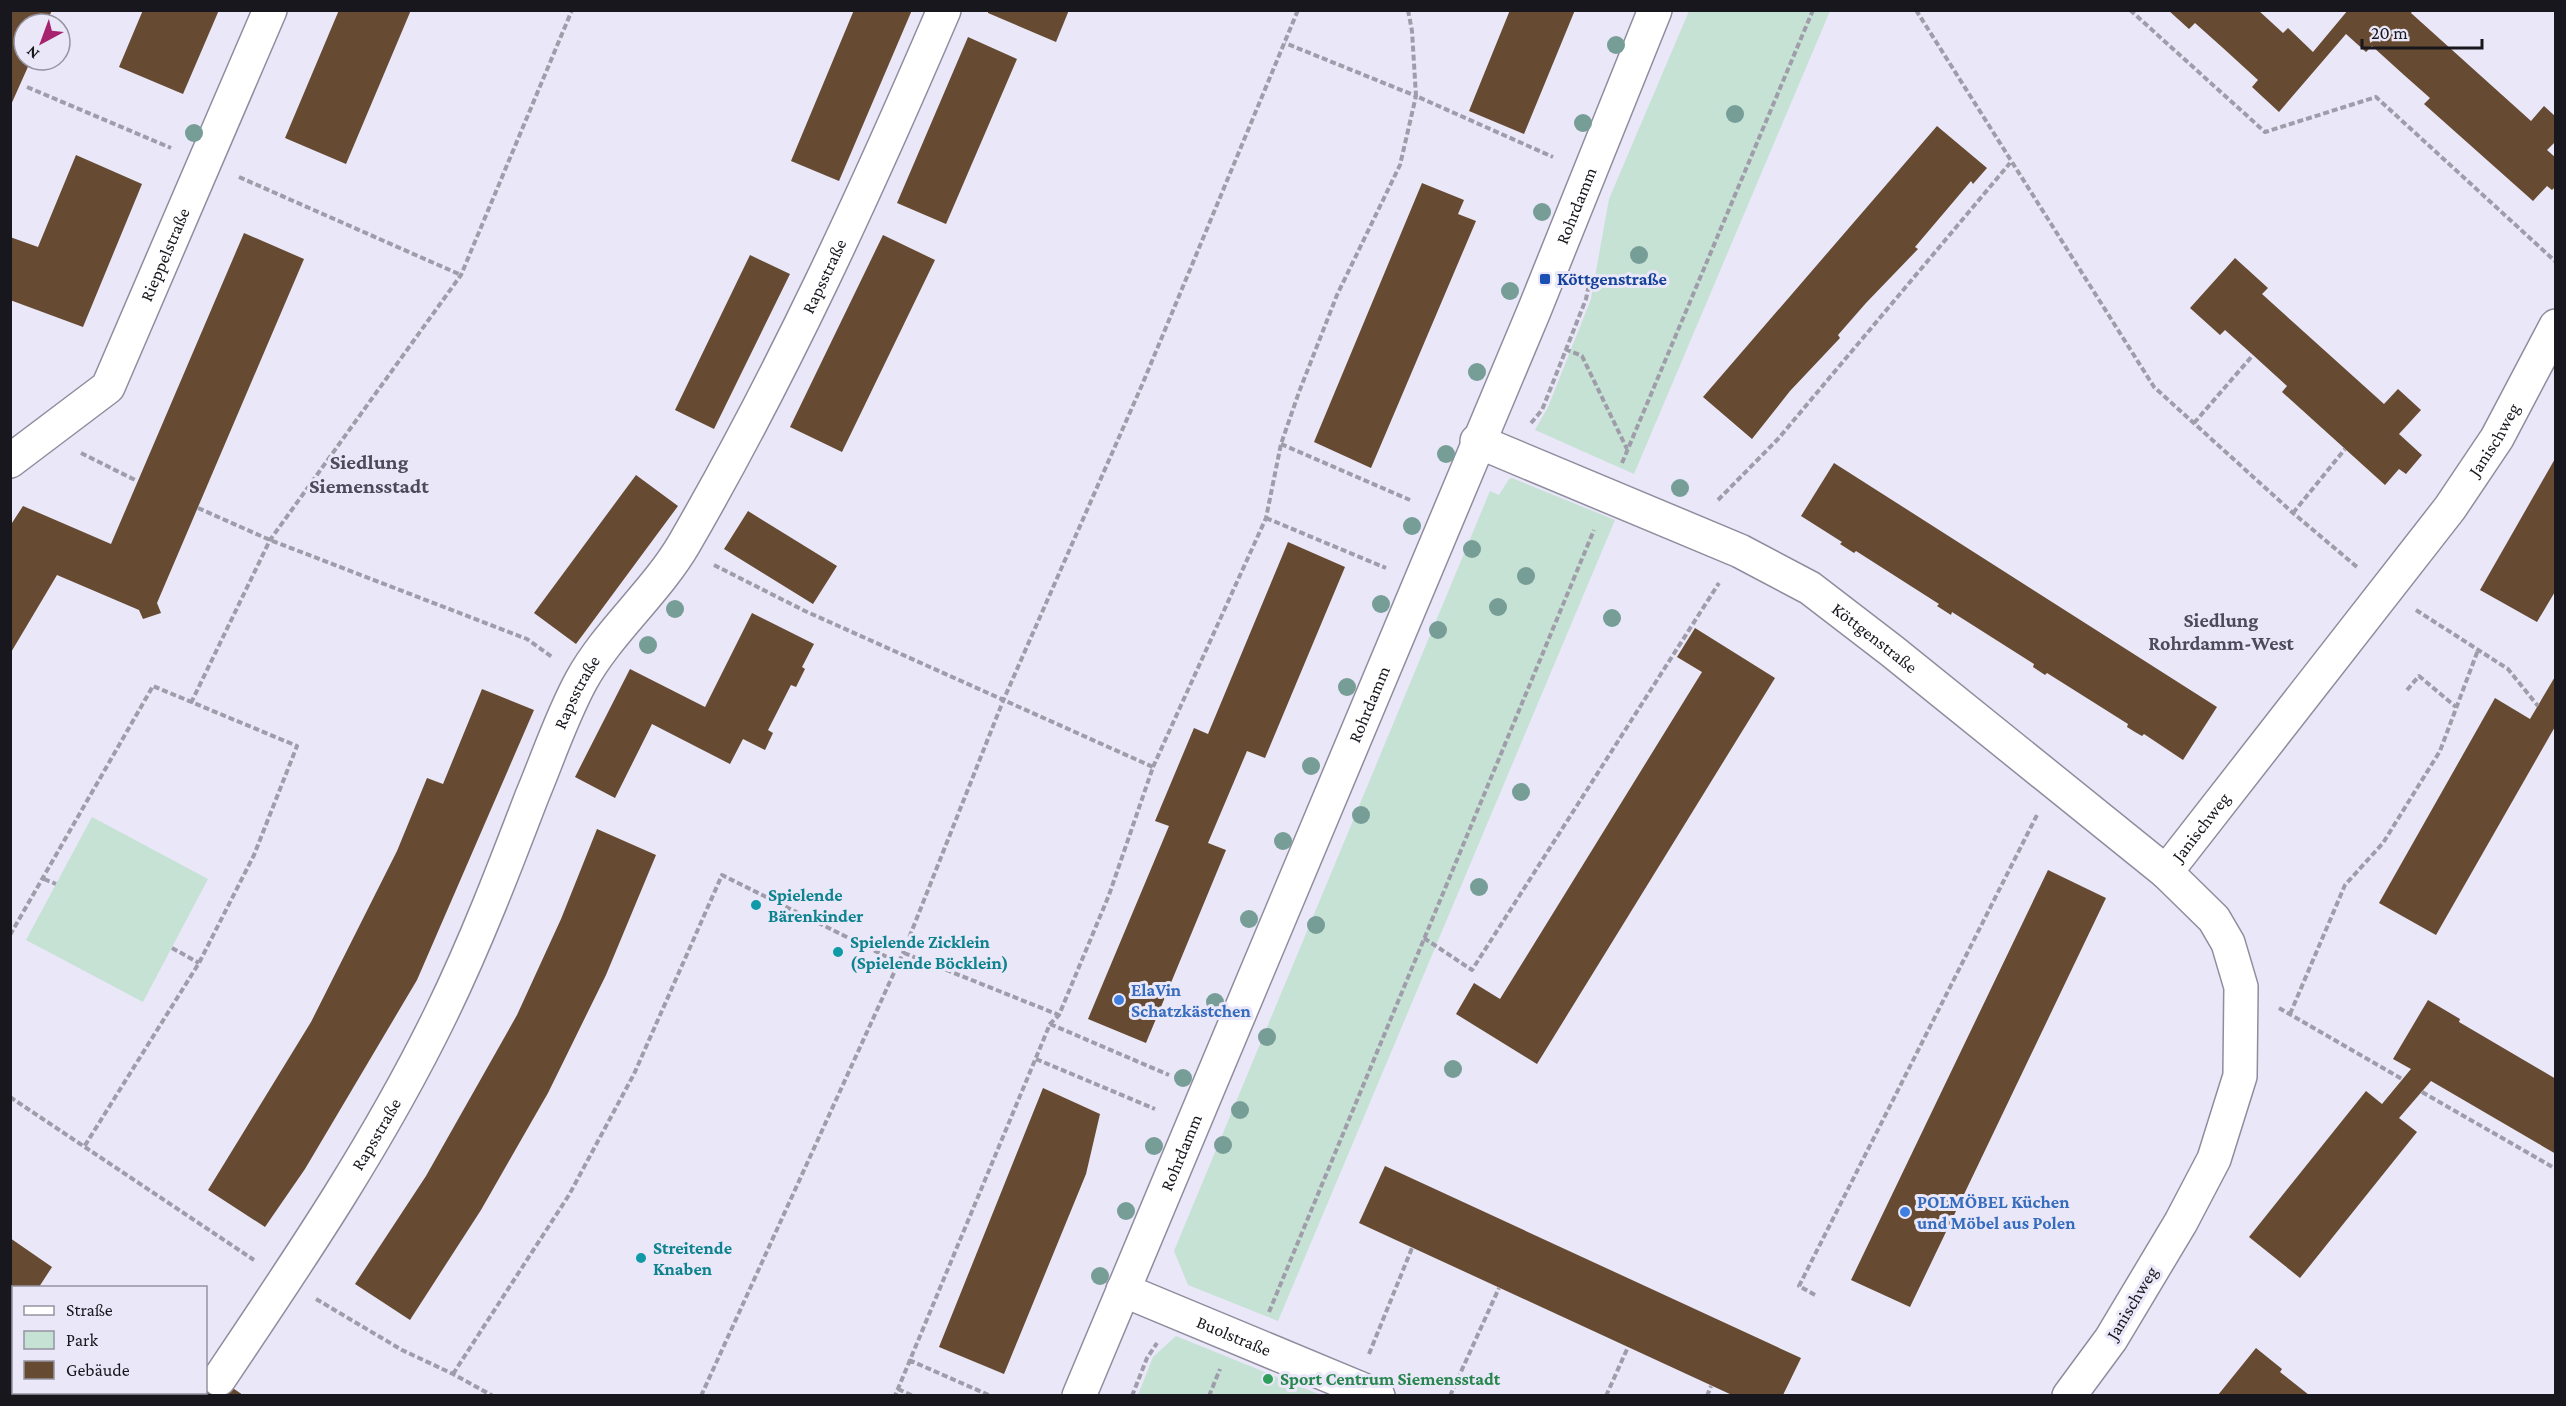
<svg xmlns="http://www.w3.org/2000/svg" width="2566" height="1406" font-family="'Crimson Pro',serif">
<style>
.green{fill:#c6e2d4}
.building{fill:#664a31}
.lines{fill:none;stroke-linecap:round;stroke-linejoin:round}
.minor-casing{stroke:#8f8d9d;stroke-width:36}
.secondary-casing{stroke:#8f8d9d;stroke-width:36}
.path{stroke:#9f9daa;stroke-width:4;stroke-dasharray:6 3;stroke-linecap:butt}
.minor{stroke:#fff;stroke-width:33}
.secondary{stroke:#fff;stroke-width:33}
.tree{fill:#769d96}
.transit-dot{fill:#1a4fb4;stroke:#e9e7f8;stroke-width:2}
.culture-dot{fill:#0f9aa8;stroke:#e9e7f8;stroke-width:2}
.shop-dot{fill:#3f7fe0;stroke:#e9e7f8;stroke-width:2}
.leisure-dot{fill:#2e9e5b;stroke:#e9e7f8;stroke-width:2}
.labels{text-anchor:middle;stroke-width:6;stroke-linejoin:round;paint-order:stroke}
.street-label{font-size:18px;fill:#18171d;stroke:#e9e7f8}
.transit-label{font-size:18px;font-weight:bold;fill:#164399;stroke:#e9e7f8;text-anchor:start}
.culture-label{font-size:18px;font-weight:bold;fill:#0d838f;stroke:#e9e7f8;text-anchor:start}
.shop-label{font-size:18px;font-weight:bold;fill:#366cbe;stroke:#e9e7f8;text-anchor:start}
.leisure-label{font-size:18px;font-weight:bold;fill:#27864d;stroke:#e9e7f8;text-anchor:start}
.neighbourhood-label{font-size:20px;font-weight:bold;fill:#4d4b59;stroke:#e9e7f8}
.quarter-label{font-size:21px;font-weight:bold;fill:#4d4b59;stroke:#e9e7f8}
</style>
<rect width="100%" height="100%" fill="#e9e7f8"/>
<path class="green" d="M1689,11H1830L1634,474L1535,430L1548,407L1591,299L1609,199Z
M1512,478L1615,520L1278,1321L1188,1285L1174,1251L1490,491L1499,495L1509,479Z
M92,817L208,879L143,1002L26,940Z
M1176,1336L1321,1395H1138L1153,1357Z"/>
<path class="building" d="M10,10H52L46,24H24V60H31L10,107Z
M143,10H219L183,94L119,67Z
M339,10H411L346,164L285,138Z
M854,10H912L839,181L791,161Z
M988,10H1069L1056,42L988,13Z
M1510,10H1575L1524,134L1469,111Z
M2168,10H2258L2283,33L2288,28L2313,52L2348,10H2413L2411,13L2531,121L2544,106L2556,117V141L2547,150L2556,158V186L2552,190L2547,186L2533,201L2424,104L2430,98L2404,75L2372,46L2366,52L2346,34L2279,112L2252,87L2258,80L2223,48L2195,23L2189,29Z
M968,37L1017,59L946,224L897,203Z
M1937,126L1987,168L1973,184L1971,181L1915,247L1918,249L1866,303L1838,335L1840,338L1790,391L1752,439L1703,397Z
M76,155L142,184L83,327L10,300V237L38,247Z
M1422,183L1464,200L1458,214L1476,221L1371,468L1314,442Z
M244,233L304,259L157,603L161,613L143,619L139,610L57,575L10,654V526L23,506L111,544Z
M883,235L935,260L842,452L790,427Z
M750,255L790,274L714,429L675,410Z
M2235,258L2268,288L2262,294L2384,404L2398,389L2421,410L2399,434L2422,455L2406,474L2399,469L2385,485L2282,392L2287,386L2253,355L2225,330L2220,335L2190,308Z
M2556,457V590L2537,622L2480,590Z
M1834,463L2217,707L2183,760L2144,734L2142,736L2135,732L2127,727L2128,724L2047,673L2045,675L2033,667L2034,664L1952,612L1951,615L1937,606L1939,604L1856,551L1854,553L1840,544L1842,542L1801,516Z
M636,475L678,506L576,644L534,613Z
M748,511L837,566L813,604L724,549Z
M1288,542L1345,567L1265,758L1247,751L1208,843L1226,850L1146,1043L1088,1019L1169,826L1155,821L1194,728L1208,734Z
M752,613L814,644L802,667L805,669L796,687L791,685L768,730L773,733L765,750L743,739L730,764L652,724L615,798L575,777L630,669L705,707Z
M1695,628L1775,678L1537,1064L1456,1014L1474,983L1500,999L1702,672L1677,657Z
M2556,675V725L2436,935L2379,903L2495,698L2530,719Z
M482,689L534,710L417,980L305,1169L265,1227L208,1190L311,1022L397,851L427,778L443,784Z
M597,829L656,855L606,975L548,1093L481,1210L410,1320L355,1284L426,1176L517,1015L561,919Z
M2048,870L2106,898L1910,1307L1851,1280Z
M2428,1000L2460,1019L2459,1022L2556,1079V1154L2431,1081L2399,1118L2417,1132L2300,1278L2249,1237L2366,1091L2382,1104L2411,1069L2393,1059Z
M1043,1088L1100,1114L1086,1174L1004,1374L939,1347Z
M1385,1166L1801,1358L1783,1395H1732L1359,1223Z
M10,1238L52,1267L39,1287H14V1319L10,1317Z
M2256,1348L2282,1369L2280,1372L2309,1395H2218Z
M206,1370L243,1395H113V1392H206Z"/>
<g class="lines">
<defs>
<g id="minor">
<path id="s1" d="M1477,441L1740,551L1810,588L1892,651L2166,872L2214,919L2228,943L2241,987L2240,1076L2214,1159L2181,1222L2111,1339L2069,1396"/>
<path id="s2" d="M10,461L108,387L270,10"/>
<path id="s3" d="M2166,872L2450,508L2497,438L2556,326"/>
<path id="s4" d="M1123,1290L1378,1396"/>
<path d="M10,1373L14,1375"/>
<path id="s5" d="M219,1379C299,1260 379,1142 442,1012C476,942 504,869 532,796C548,758 561,718 581,681C607,633 656,592 684,544C783,373 866,192 944,10"/>
<path d="M39,1392L43,1396"/>
</g>
<g id="secondary">
<path id="s6" d="M1079,1396L1534,311L1655,10"/>
</g>
</defs>
<use href="#minor" class="minor-casing"/>
<use href="#secondary" class="secondary-casing"/>
<path class="path" d="M1408,10L1412,31L1416,96L1553,157
M1916,10L2154,387L2293,513L2357,567
M2130,10L2265,132L2376,97L2556,262
M27,87L171,148
M239,177L461,275
M1565,349L1582,356L1627,449
M1531,423L1542,410L1586,299L1590,279
M2194,423L2253,355
M1281,444L1410,500
M81,453L137,481
M1622,463L1813,10
M1718,500L1778,439L2010,163
M198,508L270,540L527,639L552,657
M2293,513L2345,449
M1266,518L1386,568
M714,565L805,611L1153,767L1109,895L1059,1015L1050,1024L895,1396
M2416,610L2508,669L2538,706
M2407,690L2419,676L2456,707
M191,703L270,540L461,275L572,10
M1153,767L1266,518L1281,444L1299,392L1337,295L1400,165L1416,96L1285,43
M44,879L56,884
M10,935L153,686L297,746L254,855L199,963L84,1147
M1424,938L1472,970L1719,583
M172,948L199,963
M904,953L1059,1015
M2279,1008L2402,1079
M2290,1014L2345,885L2383,843L2440,751L2478,650
M1050,1024L1169,1075
M1036,1059L1155,1109
M2422,1092L2556,1169
M10,1097L254,1260
M1815,1295L1799,1286L2037,815
M316,1299L402,1350L453,1374L493,1396
M1269,1312L1594,530
M1369,1354L1412,1248
M909,1360L991,1396
M453,1374L569,1195L634,1074L722,875L897,962
M898,1389L913,1396
M701,1396L903,953L1003,701L1142,385L1298,10
M1132,1396L1147,1358L1157,1343
M1209,1396L1220,1369
M1450,1396L1499,1288
M1606,1396L1628,1347
M1707,1396L1711,1386"/>
<use href="#minor" class="minor"/>
<use href="#secondary" class="secondary"/>
</g>
<g class="tree">
<circle cx="1616" cy="45" r="9"/>
<circle cx="1735" cy="114" r="9"/>
<circle cx="1583" cy="123" r="9"/>
<circle cx="194" cy="133" r="9"/>
<circle cx="1542" cy="212" r="9"/>
<circle cx="1639" cy="255" r="9"/>
<circle cx="1510" cy="291" r="9"/>
<circle cx="1477" cy="372" r="9"/>
<circle cx="1446" cy="454" r="9"/>
<circle cx="1680" cy="488" r="9"/>
<circle cx="1412" cy="526" r="9"/>
<circle cx="1472" cy="549" r="9"/>
<circle cx="1526" cy="576" r="9"/>
<circle cx="1381" cy="604" r="9"/>
<circle cx="1498" cy="607" r="9"/>
<circle cx="675" cy="609" r="9"/>
<circle cx="1612" cy="618" r="9"/>
<circle cx="1438" cy="630" r="9"/>
<circle cx="648" cy="645" r="9"/>
<circle cx="1347" cy="687" r="9"/>
<circle cx="1311" cy="766" r="9"/>
<circle cx="1521" cy="792" r="9"/>
<circle cx="1361" cy="815" r="9"/>
<circle cx="1283" cy="841" r="9"/>
<circle cx="1479" cy="887" r="9"/>
<circle cx="1249" cy="919" r="9"/>
<circle cx="1316" cy="925" r="9"/>
<circle cx="1215" cy="1002" r="9"/>
<circle cx="1267" cy="1037" r="9"/>
<circle cx="1453" cy="1069" r="9"/>
<circle cx="1183" cy="1078" r="9"/>
<circle cx="1240" cy="1110" r="9"/>
<circle cx="1223" cy="1145" r="9"/>
<circle cx="1154" cy="1146" r="9"/>
<circle cx="1126" cy="1211" r="9"/>
<circle cx="1100" cy="1276" r="9"/>
</g>
<rect class="transit-dot" x="1539" y="273" width="12" height="12" rx="3"/>
<g class="culture-dot">
<circle cx="756" cy="905" r="6"/>
<circle cx="838" cy="952" r="6"/>
<circle cx="641" cy="1258" r="6"/>
</g>
<g class="shop-dot">
<circle cx="1119" cy="1000" r="6"/>
<circle cx="1905" cy="1212" r="6"/>
</g>
<circle class="leisure-dot" cx="1268" cy="1379" r="6"/>
<g class="labels">
<g class="street-label">
<text dy="6" stroke="none"><textPath href="#s6" startOffset="1290">Rohrdamm</textPath></text>
<text dy="6" stroke="none"><textPath href="#s2" startOffset="267">Rieppelstraße</textPath></text>
<text dy="6" stroke="none"><textPath href="#s5" startOffset="1263">Rapsstraße</textPath></text>
<text dy="6" stroke="none"><textPath href="#s3" startOffset="543">Janischweg</textPath></text>
<text dy="6" stroke="none"><textPath href="#s1" startOffset="446">Köttgenstraße</textPath></text>
<text dy="6" stroke="none"><textPath href="#s5" startOffset="777">Rapsstraße</textPath></text>
<text dy="6" stroke="none"><textPath href="#s6" startOffset="750">Rohrdamm</textPath></text>
<text dy="6" stroke="none"><textPath href="#s3" startOffset="57">Janischweg</textPath></text>
<text dy="6" stroke="none"><textPath href="#s5" startOffset="291">Rapsstraße</textPath></text>
<text dy="6" stroke="none"><textPath href="#s6" startOffset="264">Rohrdamm</textPath></text>
<text transform="translate(2132 1303) rotate(-59)" y="6">Janischweg</text>
<text dy="6" stroke="none"><textPath href="#s4" startOffset="120">Buolstraße</textPath></text>
</g>
<g class="transit-label">
<text x="1557" y="285">Köttgenstraße</text>
</g>
<g class="culture-label">
<text x="768" y="901">Spielende<tspan x="768" dy="21">Bärenkinder</tspan></text>
<text x="850" y="948">Spielende Zicklein<tspan x="850" dy="21">(Spielende Böcklein)</tspan></text>
<text x="653" y="1254">Streitende<tspan x="653" dy="21">Knaben</tspan></text>
</g>
<g class="shop-label">
<text x="1131" y="996">ElaVin<tspan x="1131" dy="21">Schatzkästchen</tspan></text>
<text x="1917" y="1208">POLMÖBEL Küchen<tspan x="1917" dy="21">und Möbel aus Polen</tspan></text>
</g>
<g class="leisure-label">
<text x="1280" y="1385">Sport Centrum Siemensstadt</text>
</g>
<g class="neighbourhood-label">
<text x="2221" y="627">Siedlung<tspan x="2221" dy="23">Rohrdamm-West</tspan></text>
</g>
<g class="quarter-label">
<text x="369" y="469">Siedlung<tspan x="369" dy="24">Siemensstadt</tspan></text>
</g>
</g>
<rect width="2566" height="1406" fill="none" stroke="#18171d" stroke-width="24"/>
<rect x="12" y="1286" width="195" height="108" fill="#e9e7f8" stroke="#9594a0" stroke-width="1.5"/>
<rect x="24" y="1306" width="30" height="9" fill="#ffffff" stroke="#9594a0" stroke-width="1.5"/>
<text x="66" y="1316" font-size="18" fill="#18171d">Straße</text>
<rect x="24" y="1331" width="30" height="18" fill="#c6e2d4" stroke="#9594a0" stroke-width="1.5"/>
<text x="66" y="1346" font-size="18" fill="#18171d">Park</text>
<rect x="24" y="1361" width="30" height="18" fill="#664a31" stroke="#9594a0" stroke-width="1.5"/>
<text x="66" y="1376" font-size="18" fill="#18171d">Gebäude</text>
<g transform="translate(42 42) rotate(221)"><circle r="28" fill="#e9e7f8" stroke="#9594a0" stroke-width="1.5"/>
<path d="M0-4.5L10 22L0 15L-10 22Z" fill="#a7236f"/>
<text y="-9" font-size="16" font-weight="bold" text-anchor="middle" fill="#18171d">N</text>
</g>
<path d="M2362 39v9h120v-9" fill="none" stroke="#18171d" stroke-width="3"/>
<text x="2371" y="39" font-size="18" fill="#18171d" stroke="#e9e7f8" stroke-width="4.5" paint-order="stroke">20 m</text>
</svg>
